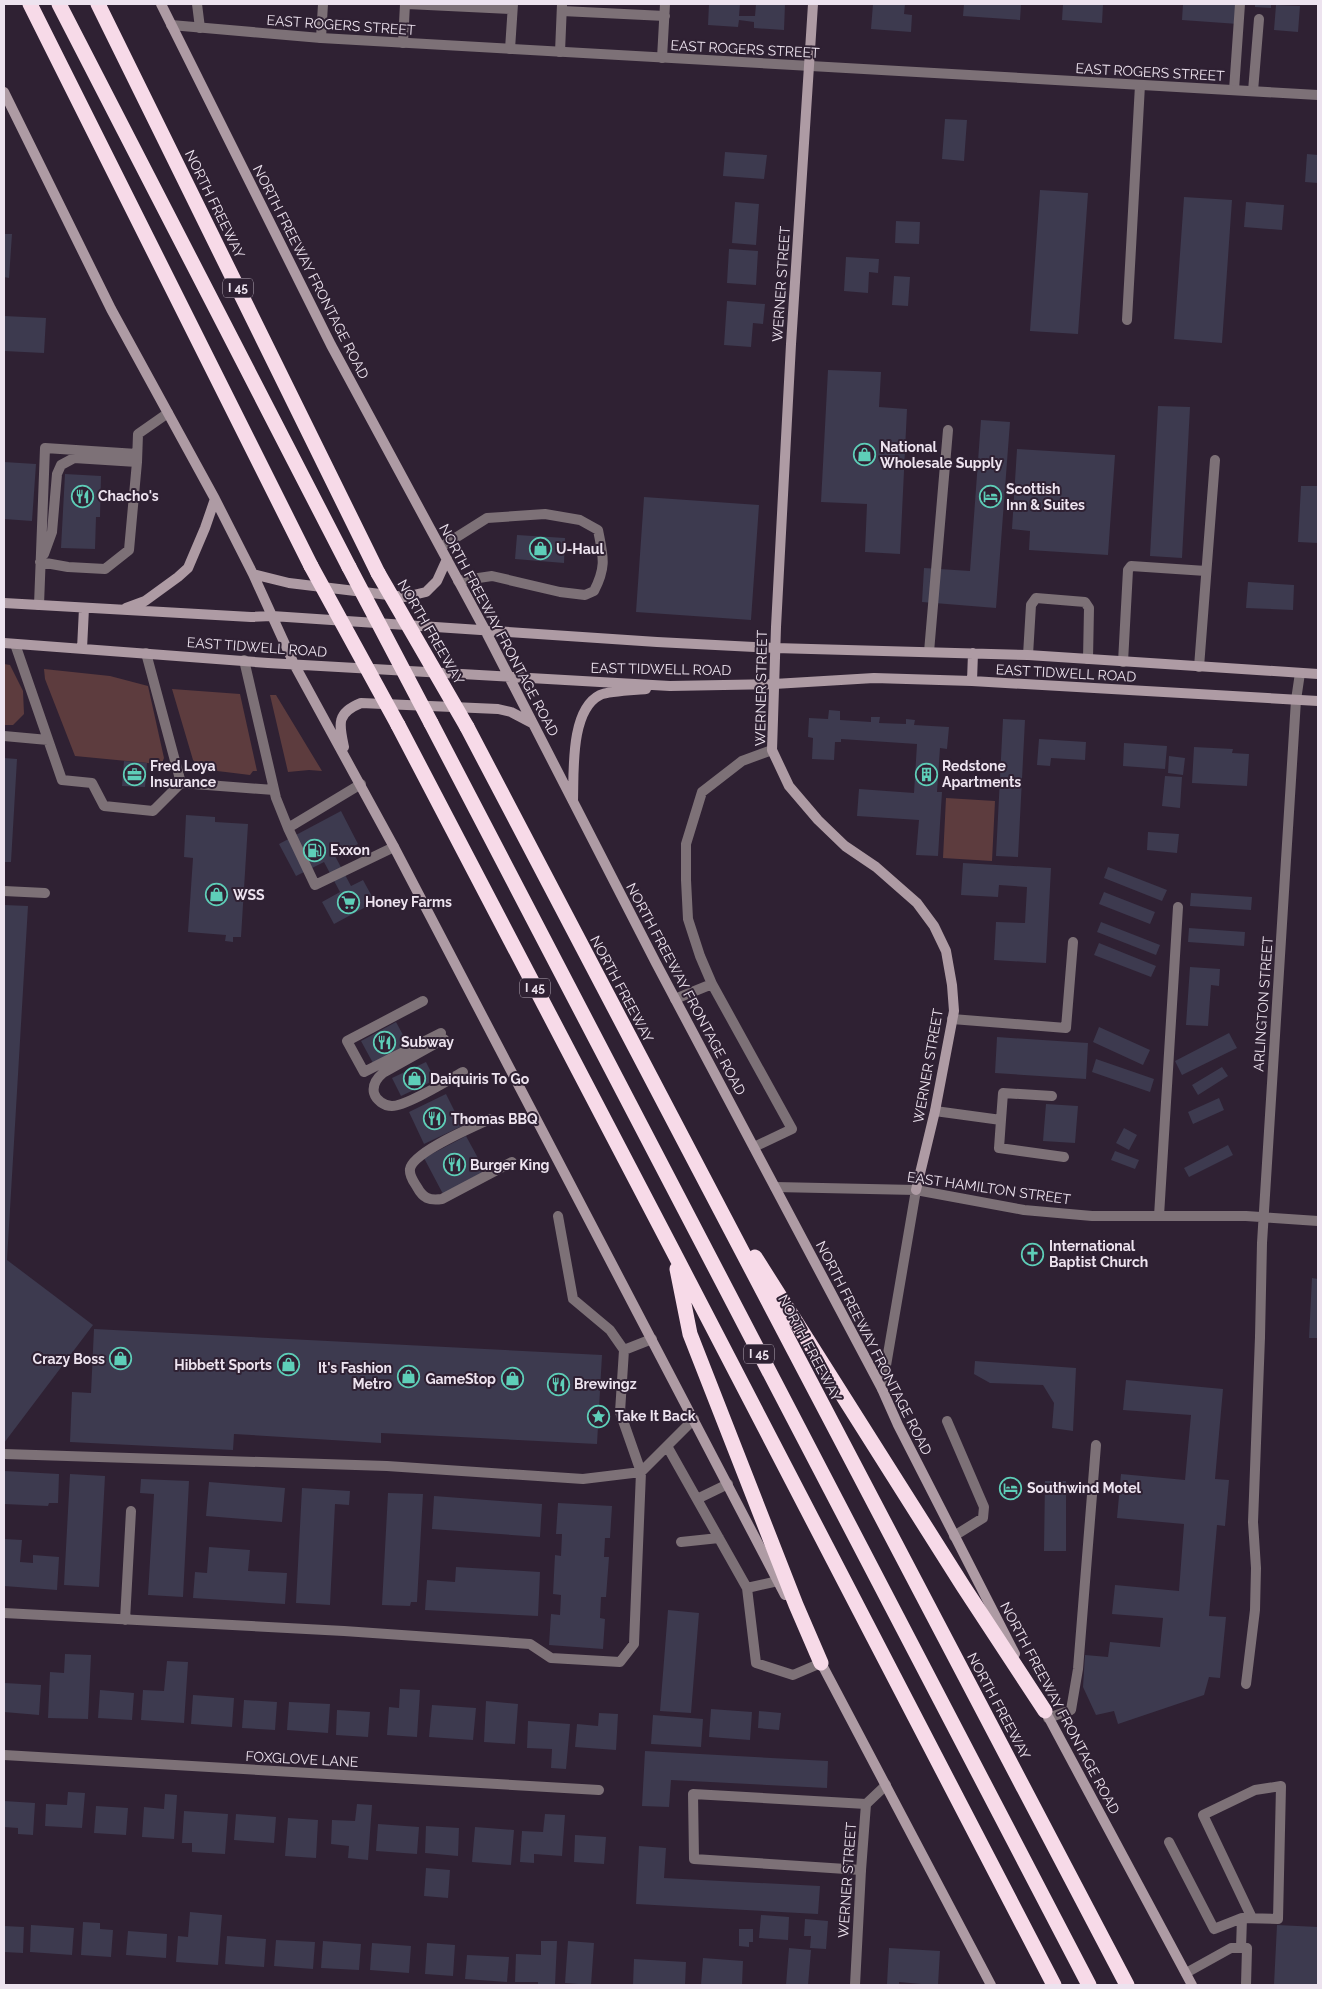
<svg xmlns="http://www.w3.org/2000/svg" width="1322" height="1989" font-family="Raleway,sans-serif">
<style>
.green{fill:#5d3c3e}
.building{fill:#3d3a4f}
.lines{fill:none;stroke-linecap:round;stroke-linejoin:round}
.lane{stroke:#7d7177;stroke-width:10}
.street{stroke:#7d7177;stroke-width:10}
.secondary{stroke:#ae9ba4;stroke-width:10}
.highway{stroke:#f7dae8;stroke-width:15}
.highway-bridge{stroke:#f7dae8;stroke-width:15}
.labels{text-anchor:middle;stroke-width:4;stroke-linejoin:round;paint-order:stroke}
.shield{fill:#2f2133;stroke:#b4a9b7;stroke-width:1}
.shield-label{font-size:12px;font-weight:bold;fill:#ede3ef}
.street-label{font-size:14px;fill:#ede3ef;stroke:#2f2133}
.poi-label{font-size:14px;font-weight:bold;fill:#ede3ef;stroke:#2f2133;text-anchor:start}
</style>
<rect width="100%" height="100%" fill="#2f2133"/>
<path class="green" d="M4,664L10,665L23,691L24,714L13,725H4Z
M44,669L110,676L148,686L164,758L162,763L158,764L75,756L45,679Z
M172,689L240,694L257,771H253L250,775L201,769L193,760Z
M270,695H276L322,771L309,770L288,772Z
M946,798L995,801L992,861L943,858Z"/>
<path class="building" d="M709,4H740L739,16H755L756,4H785L784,30L754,28V22L739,20L738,27L708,25Z
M873,4H905L904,14L912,15L911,32L871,29Z
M964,4H1021L1020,20L963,16Z
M1063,4H1103L1102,23L1062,20Z
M1183,4H1240L1238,24L1182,20Z
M1255,4H1271V8L1255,7Z
M1276,5L1300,6L1298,32L1274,30Z
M945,119L967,120L964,161L942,159Z
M725,152L767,155L764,179L723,176Z
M1307,154L1318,155V183L1305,182Z
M1040,190L1088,193L1078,334L1030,331Z
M1184,197L1232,200L1222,343L1174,339Z
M735,202L759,204L756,245L732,243Z
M1246,202L1284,205L1282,230L1244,227Z
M896,221L920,222L919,244L895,243Z
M4,234H12L9,278L4,277Z
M729,249L758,251L756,285L727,283Z
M846,257L879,259L878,273L869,272L868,293L844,291Z
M894,276L910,277L908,306L892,305Z
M727,301L765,304L763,324L753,323L751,347L724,345Z
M4,316L46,318L44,353L4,351Z
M828,370L881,372L879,407L907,409L900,554L865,552L867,504L821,502Z
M1158,406L1190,407L1182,558L1150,556Z
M981,420L1010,422L996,608L922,602L924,568L970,571Z
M1017,449L1115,455L1108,555L1029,550L1030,531L1012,529Z
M4,462L36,464L32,521L4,519Z
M65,474L101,476L100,517H96L95,549L61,548Z
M1301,486H1318V543L1298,542Z
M644,497L759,505L751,620L636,612Z
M517,535L565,538L564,563L515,559Z
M1248,582L1294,585L1293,610L1246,608Z
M829,710L840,711V720L871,722V717H880L879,723L906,724V719L915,720L914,725L949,727L947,749L940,748L937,792H942L938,856L916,855L919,820L857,816L859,789L914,793L917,744L841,739V742H835L834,760L812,759L813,738L808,737L809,718L828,719Z
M1003,719L1025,720L1018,857L996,856Z
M1039,739L1086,742L1085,760L1051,758L1050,766L1037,765Z
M1124,743L1167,746L1165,769L1123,766Z
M1194,747L1233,749L1232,753L1249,754L1247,786L1192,783Z
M1169,756L1185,758L1183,775L1168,773Z
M4,758L17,759L11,862H4Z
M124,761L147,763L145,787L122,786Z
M1165,776L1182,777L1180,808L1162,806Z
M341,811L358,844L335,856L351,886L363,880L375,902L334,924L322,902L340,892L324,862L296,876L279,844Z
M186,815L215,817V822L248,824L241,937H233V942L225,941L226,935L188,932L193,858L184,857Z
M1148,832L1179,834L1177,853L1147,850Z
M963,863L1051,868L1046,963L994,960L996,922L1025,923L1027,887L999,885L998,897L961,895Z
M1108,867L1167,890L1162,901L1104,878Z
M1104,892L1155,912L1150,924L1099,904Z
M1191,893L1252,897L1251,910L1190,906Z
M4,905L28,906L7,1260L93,1325L4,1443Z
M1101,922L1160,945L1156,955L1097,932Z
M1189,928L1245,932L1244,946L1188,942Z
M1099,943L1156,966L1151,977L1094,955Z
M1190,967L1220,969L1219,986L1211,985L1208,1026L1186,1025Z
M396,1022L408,1044L373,1063L361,1041Z
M1099,1027L1150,1050L1143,1065L1093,1042Z
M1229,1033L1237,1048L1182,1075L1175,1061Z
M997,1037L1088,1043L1086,1079L995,1073Z
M1096,1059L1154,1079L1150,1092L1092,1072Z
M426,1062L435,1080L401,1096L392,1078Z
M1222,1067L1228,1076L1198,1095L1192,1085Z
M446,1094L462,1126L424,1144L409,1112Z
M1219,1098L1224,1110L1193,1124L1188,1112Z
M1046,1104L1078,1106L1075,1143L1043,1141Z
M1124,1128L1137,1135L1129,1150L1116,1143Z
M466,1136L485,1171L443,1194L424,1158Z
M1228,1145L1233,1155L1189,1177L1184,1168Z
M1115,1151L1139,1160L1135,1169L1111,1160Z
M1312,1278L1318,1279V1338H1309Z
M94,1329L602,1355L597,1444L381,1433V1443L234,1434L233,1450L70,1442L72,1392L91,1393Z
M975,1361L1076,1368L1073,1431L1052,1428L1054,1403L1043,1385L990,1383L974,1374Z
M1126,1380L1223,1389L1215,1479L1229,1480L1225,1526L1217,1525L1209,1616L1226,1617L1220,1678L1209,1677L1204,1695L1118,1724L1114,1711L1096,1715L1083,1687L1085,1655L1108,1657L1110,1642L1160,1647L1163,1618L1112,1614L1115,1585L1179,1591L1184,1524L1117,1518L1121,1474L1185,1480L1191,1415L1123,1410Z
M4,1471L59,1474L58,1503H49L48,1506L4,1504Z
M70,1474L105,1476L99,1587L64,1585Z
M141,1479L189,1481L183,1597L148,1595L154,1494L140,1493Z
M1045,1481H1066V1551H1044Z
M209,1482L285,1488L282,1522L206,1516Z
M302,1488L350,1491L349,1505L335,1504L330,1605L296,1603Z
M388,1493L423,1494L417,1602H411L410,1606L382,1605Z
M434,1496L542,1504L540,1537L432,1529Z
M558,1503L612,1506L610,1538H605L604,1557H609L606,1597H601L600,1618L605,1619L603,1649L549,1645L551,1614L560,1615L561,1595L553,1594L555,1555L561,1556L562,1534H556Z
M4,1539L22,1540L20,1562L33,1563V1555L59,1557L57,1590L4,1586Z
M209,1547L250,1550L248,1571L287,1573L285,1604L193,1598L195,1572L207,1573Z
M456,1567L540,1572L538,1616L425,1610L427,1580L455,1582Z
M668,1610L699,1613L691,1713L660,1711Z
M65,1654L91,1655L88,1719L48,1718L50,1672L64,1673Z
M167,1661L188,1662L184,1723L141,1720L143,1690L164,1691Z
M4,1683L41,1685L39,1715L4,1712Z
M400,1689L420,1690L417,1737L387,1735L389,1707L399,1708Z
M100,1690L134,1693L132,1720L98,1718Z
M193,1695L234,1698L232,1727L191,1724Z
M244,1700L277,1702L275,1730L242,1728Z
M486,1701L518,1704L515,1744L484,1742Z
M289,1702L330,1704L328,1733L287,1730Z
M432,1705L476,1708L473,1740L429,1737Z
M711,1709L752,1712L750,1740L709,1737Z
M337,1710L370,1712L368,1737L336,1735Z
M759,1711L781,1713L779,1730L758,1728Z
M599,1713L618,1714L616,1750L575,1747L577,1724L598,1726Z
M653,1715L703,1719L701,1747L651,1744Z
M528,1721L570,1724L566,1769L551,1768L552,1749L527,1748Z
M645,1751L828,1761L827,1788L671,1780L669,1807L642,1806Z
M68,1792L85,1793L82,1828L45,1826L46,1804L67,1805Z
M165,1794L177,1795L174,1839L142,1837L144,1807L164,1809Z
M4,1801L35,1803L33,1835L18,1834V1828L4,1827Z
M357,1804L372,1805L368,1860L348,1858L349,1846L331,1844L332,1820L355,1821Z
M96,1806L128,1808L126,1835L94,1833Z
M184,1811L228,1814L225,1854L192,1852V1843H182Z
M236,1814L276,1817L274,1843L234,1840Z
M545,1814L565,1815L562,1856L534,1854V1863L520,1862L522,1831L543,1832Z
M288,1818L318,1820L316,1858L285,1856Z
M378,1824L419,1827L417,1854L376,1851Z
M426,1826L459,1828L458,1856L425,1853Z
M475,1827L514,1830L511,1865L472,1862Z
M575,1835L606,1837L604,1864L574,1862Z
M639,1846L666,1848L664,1878L820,1886L818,1914L636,1904Z
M426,1868L450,1870L448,1898L424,1896Z
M190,1912L222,1915L218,1965L176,1962L178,1936L188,1937Z
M761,1915L789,1917L788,1940L759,1938Z
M805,1919L828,1921L826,1949L810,1948L811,1936H804Z
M83,1922L100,1923V1929L113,1930L111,1957L81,1955Z
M31,1925L74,1928L72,1955L30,1952Z
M1277,1925L1318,1927V1985H1274Z
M4,1926L24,1927L23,1953L4,1952Z
M739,1929H753V1942H749V1947L739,1946Z
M128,1931L167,1934L166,1958L126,1955Z
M227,1936L266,1939L264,1967L225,1964Z
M276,1940L315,1942L313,1969L274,1966Z
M323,1941L361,1944L359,1970L321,1968Z
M541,1941H557L555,1985H538V1982H515L516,1954L541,1955Z
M568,1941L594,1943L591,1985L565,1983Z
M372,1943L411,1946L409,1973L370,1970Z
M427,1943L455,1945L453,1976L425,1974Z
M789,1948L811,1950L808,1985H786Z
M889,1948L940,1951L938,1985H921V1984L899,1982V1984H887Z
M467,1955L509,1957L507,1982L465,1979Z
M703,1958L743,1961L742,1985H701Z
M634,1959L686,1962L685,1985H633Z"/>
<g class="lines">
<path class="lane" d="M197,4L200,28
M407,4L512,9
M562,11L665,16
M321,38L323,4
M403,43L405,4
M510,49L513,4
M560,52L562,4
M662,58L665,4
M1234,90L1240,4
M1253,91L1259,19
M1127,320L1140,85
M441,547L487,518L545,514L580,520L598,530C603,556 607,566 594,591L585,595L560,592L492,576L458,581
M44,554L52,532L57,474L61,465L74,458L137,462
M40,562L68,567L105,569L129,550L137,462L138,434L168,413
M39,605L45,448L137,454
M15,644L62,780L92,783L104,806L153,811L181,783L274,790
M929,652L948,430
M146,653L181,783
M1028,655L1031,605L1036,598L1085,602L1089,608L1088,659
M244,660L276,798L288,828L315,885L394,847
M1123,662L1128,570L1131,566L1206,571
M1199,667L1215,460
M4,736L48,740
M288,828L361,784
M4,891L45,893
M675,999L712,984
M423,1001L347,1041L364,1072L441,1033
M952,1019L1066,1028L1073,942
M444,1039L383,1073C377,1078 372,1084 374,1093C376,1100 384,1106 392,1106C407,1106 448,1080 463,1072
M935,1111L1001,1120L999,1148L1064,1157
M490,1119C473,1127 413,1152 410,1169C409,1176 414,1182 417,1187C423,1198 429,1201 442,1199L512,1162
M1001,1120L1003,1093L1052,1096
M754,1147L792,1129L712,984L700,956L688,919L686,880V844L702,792L742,761L772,750
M1159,1216L1178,907
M624,1350L652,1339
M947,1421L984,1507L983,1518L954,1536
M667,1446L747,1588
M4,1454L387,1466L583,1479L641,1472L694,1419
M697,1499L728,1484
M681,1542L719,1538
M778,1581L747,1588L756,1663L793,1675L821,1663
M4,1613L344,1631L530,1644L551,1658L620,1662L634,1644L641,1472L620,1412L624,1350L610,1330L573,1299L558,1216
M125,1620L131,1511
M1246,1684L1255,1610L1256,1568L1253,1522L1260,1337
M1048,1718L1071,1710L1078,1669L1096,1445
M1169,1842L1214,1929L1242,1918
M861,1870L694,1859L693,1794L866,1804
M1241,1948L1242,1918L1278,1919L1281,1786L1255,1790L1203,1815L1252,1918
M1186,1973L1231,1948H1247L1246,1985"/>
<path class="street" d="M171,25L321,38L1318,95
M775,1187L916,1190L1024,1210L1092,1216H1246L1318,1221
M1260,1337L1262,1243L1296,700L1300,673
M882,1389L916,1190
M4,1755L599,1790
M855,1985L861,1870L866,1804L886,1785"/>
<path class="secondary" d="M161,4L331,345L485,630L656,963L882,1389L898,1425L1015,1654
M813,4L791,344L776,627L772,750L789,786L818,820L845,846L876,867L917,903L934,926L946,951L952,985L954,1011L935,1111L916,1190
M4,92L111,309L215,499L253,574L294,664L394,847L785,1595
M253,574L289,583L405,597L426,592L437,581L447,559
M4,603L251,617L272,616L657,642L775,648L1028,655L1318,674
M126,608L145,601L178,577L188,568L205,528L215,499
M4,643L268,663L670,686L774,684L874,678L972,681L1318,701
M82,649L84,608
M972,681L973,653
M344,747C339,724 336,713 361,703L498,709L511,712L532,723
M573,800C574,772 570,710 600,695C608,691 636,690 646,689
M819,1659L991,1985
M1043,1707L1192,1985"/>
<path class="highway" d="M30,4L311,566
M59,4L349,567
M98,4L378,573
M431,723L1089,1985
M398,725L673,1251L1054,1985
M467,727L1127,1985
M755,1257L963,1586L1045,1711
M677,1269L690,1334L796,1605L821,1663"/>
<path class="highway-bridge" d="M311,566L398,725
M349,567L431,723
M378,573L467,727"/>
</g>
<defs>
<symbol id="shop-ring" viewBox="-11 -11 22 22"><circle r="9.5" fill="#2f2133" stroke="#5eceb8" stroke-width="1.5"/><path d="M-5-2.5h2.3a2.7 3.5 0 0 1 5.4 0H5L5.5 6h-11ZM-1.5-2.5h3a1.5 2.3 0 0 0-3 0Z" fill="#5eceb8"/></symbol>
<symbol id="restaurant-ring" viewBox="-11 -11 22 22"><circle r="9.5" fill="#2f2133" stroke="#5eceb8" stroke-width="1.5"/><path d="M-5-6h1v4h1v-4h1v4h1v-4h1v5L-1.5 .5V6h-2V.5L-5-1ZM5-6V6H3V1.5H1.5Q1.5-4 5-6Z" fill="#5eceb8"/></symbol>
<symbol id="hotel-ring" viewBox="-11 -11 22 22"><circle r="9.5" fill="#2f2133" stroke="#5eceb8" stroke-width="1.5"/><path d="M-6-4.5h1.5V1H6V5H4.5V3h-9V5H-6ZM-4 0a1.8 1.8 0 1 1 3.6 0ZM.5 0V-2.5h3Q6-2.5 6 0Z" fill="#5eceb8"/></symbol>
<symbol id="office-ring" viewBox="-11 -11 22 22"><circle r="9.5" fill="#2f2133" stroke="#5eceb8" stroke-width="1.5"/><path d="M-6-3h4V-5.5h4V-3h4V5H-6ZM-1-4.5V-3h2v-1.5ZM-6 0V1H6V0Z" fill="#5eceb8"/></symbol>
<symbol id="building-ring" viewBox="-11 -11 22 22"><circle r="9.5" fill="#2f2133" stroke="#5eceb8" stroke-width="1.5"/><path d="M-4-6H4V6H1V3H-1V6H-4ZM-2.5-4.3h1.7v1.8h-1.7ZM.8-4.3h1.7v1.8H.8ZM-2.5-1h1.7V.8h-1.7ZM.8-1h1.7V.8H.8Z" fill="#5eceb8"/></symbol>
<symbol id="fuel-ring" viewBox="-11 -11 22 22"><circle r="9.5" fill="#2f2133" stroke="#5eceb8" stroke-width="1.5"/><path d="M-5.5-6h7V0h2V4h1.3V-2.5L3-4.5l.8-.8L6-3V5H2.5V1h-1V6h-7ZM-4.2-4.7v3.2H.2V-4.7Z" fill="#5eceb8"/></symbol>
<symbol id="supermarket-ring" viewBox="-11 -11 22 22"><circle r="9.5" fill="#2f2133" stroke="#5eceb8" stroke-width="1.5"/><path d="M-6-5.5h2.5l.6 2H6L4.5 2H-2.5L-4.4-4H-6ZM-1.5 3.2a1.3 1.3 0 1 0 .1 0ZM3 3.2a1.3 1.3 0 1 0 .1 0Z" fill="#5eceb8"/></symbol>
<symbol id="church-ring" viewBox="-11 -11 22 22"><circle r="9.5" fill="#2f2133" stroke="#5eceb8" stroke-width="1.5"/><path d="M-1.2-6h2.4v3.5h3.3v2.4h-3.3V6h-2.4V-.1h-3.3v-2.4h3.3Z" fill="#5eceb8"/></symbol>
<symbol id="sight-ring" viewBox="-11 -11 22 22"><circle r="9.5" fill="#2f2133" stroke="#5eceb8" stroke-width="1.5"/><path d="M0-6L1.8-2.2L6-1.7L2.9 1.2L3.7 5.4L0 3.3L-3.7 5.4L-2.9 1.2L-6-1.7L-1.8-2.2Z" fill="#5eceb8"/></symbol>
</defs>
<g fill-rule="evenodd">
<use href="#shop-ring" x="852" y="442" width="25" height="25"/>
<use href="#restaurant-ring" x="70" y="484" width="25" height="25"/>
<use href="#hotel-ring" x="978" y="484" width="25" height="25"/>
<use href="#shop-ring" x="528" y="536" width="25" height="25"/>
<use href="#office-ring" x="122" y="762" width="25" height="25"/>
<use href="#building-ring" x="914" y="762" width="25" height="25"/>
<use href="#fuel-ring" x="302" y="838" width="25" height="25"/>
<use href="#shop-ring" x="204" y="882" width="25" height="25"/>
<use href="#supermarket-ring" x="336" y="890" width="25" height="25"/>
<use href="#restaurant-ring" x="372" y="1030" width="25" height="25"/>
<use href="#shop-ring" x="402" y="1066" width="25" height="25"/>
<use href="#restaurant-ring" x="422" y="1106" width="25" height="25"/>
<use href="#restaurant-ring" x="442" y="1152" width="25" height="25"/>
<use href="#church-ring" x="1020" y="1242" width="25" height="25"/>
<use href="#shop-ring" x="108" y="1346" width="25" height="25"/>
<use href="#shop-ring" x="276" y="1352" width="25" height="25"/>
<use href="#shop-ring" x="396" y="1364" width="25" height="25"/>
<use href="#shop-ring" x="500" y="1366" width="25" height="25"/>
<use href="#restaurant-ring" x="546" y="1372" width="25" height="25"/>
<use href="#sight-ring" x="586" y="1404" width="25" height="25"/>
<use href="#hotel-ring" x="998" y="1476" width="25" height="25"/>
</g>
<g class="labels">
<g class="shield">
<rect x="223" y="278.5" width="30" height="19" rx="4"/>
<rect x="520" y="978.5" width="30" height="19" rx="4"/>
<rect x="744" y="1344.5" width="30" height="19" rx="4"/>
</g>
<g class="shield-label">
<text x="238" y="292">I 45</text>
<text x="535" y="992">I 45</text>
<text x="759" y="1358">I 45</text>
</g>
<g class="street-label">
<text transform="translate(341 25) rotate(4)" y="5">EAST ROGERS STREET</text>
<text transform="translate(745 49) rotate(3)" y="5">EAST ROGERS STREET</text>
<text transform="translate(1150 72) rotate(3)" y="5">EAST ROGERS STREET</text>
<text transform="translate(215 204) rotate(64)" y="5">NORTH FREEWAY</text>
<text transform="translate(311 272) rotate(63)" y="5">NORTH FREEWAY FRONTAGE ROAD</text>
<text transform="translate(781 284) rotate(-86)" y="5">WERNER STREET</text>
<text transform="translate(499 630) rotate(62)" y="5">NORTH FREEWAY FRONTAGE ROAD</text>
<text transform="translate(431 632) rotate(60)" y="5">NORTH FREEWAY</text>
<text transform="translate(257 647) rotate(4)" y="5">EAST TIDWELL ROAD</text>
<text transform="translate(661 669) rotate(1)" y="5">EAST TIDWELL ROAD</text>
<text transform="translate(1066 673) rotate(3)" y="5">EAST TIDWELL ROAD</text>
<text transform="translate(761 688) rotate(-89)" y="5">WERNER STREET</text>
<text transform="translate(622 989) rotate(62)" y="5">NORTH FREEWAY</text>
<text transform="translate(686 989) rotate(62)" y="5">NORTH FREEWAY FRONTAGE ROAD</text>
<text transform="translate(1263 1004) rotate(-86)" y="5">ARLINGTON STREET</text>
<text transform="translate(928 1066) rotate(-80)" y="5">WERNER STREET</text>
<text transform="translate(989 1188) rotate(8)" y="5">EAST HAMILTON STREET</text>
<text transform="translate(810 1348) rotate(62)" y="5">NORTH FREEWAY</text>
<text transform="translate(874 1348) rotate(63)" y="5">NORTH FREEWAY FRONTAGE ROAD</text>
<text transform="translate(999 1706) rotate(62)" y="5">NORTH FREEWAY</text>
<text transform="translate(1060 1708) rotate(62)" y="5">NORTH FREEWAY FRONTAGE ROAD</text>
<text transform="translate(302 1759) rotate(3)" y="5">FOXGLOVE LANE</text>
<text transform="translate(847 1880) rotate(-86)" y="5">WERNER STREET</text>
</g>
<g class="poi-label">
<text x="880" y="452">National<tspan x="880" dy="16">Wholesale Supply</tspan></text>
<text x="1006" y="494">Scottish<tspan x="1006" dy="16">Inn &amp; Suites</tspan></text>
<text x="98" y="501">Chacho's</text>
<text x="556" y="554">U-Haul</text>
<text x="150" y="771">Fred Loya<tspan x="150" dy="16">Insurance</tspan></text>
<text x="942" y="771">Redstone<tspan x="942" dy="16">Apartments</tspan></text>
<text x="330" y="855">Exxon</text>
<text x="233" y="900">WSS</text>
<text x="365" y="907">Honey Farms</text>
<text x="401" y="1047">Subway</text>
<text x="430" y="1084">Daiquiris To Go</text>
<text x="451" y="1124">Thomas BBQ</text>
<text x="470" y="1170">Burger King</text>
<text x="1049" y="1251">International<tspan x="1049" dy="16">Baptist Church</tspan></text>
<text x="105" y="1364" text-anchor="end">Crazy Boss</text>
<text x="272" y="1370" text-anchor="end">Hibbett Sports</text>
<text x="392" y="1373" text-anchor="end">It's Fashion<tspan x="392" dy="16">Metro</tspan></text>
<text x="496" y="1384" text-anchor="end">GameStop</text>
<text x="574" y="1389">Brewingz</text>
<text x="615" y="1421">Take It Back</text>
<text x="1027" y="1493">Southwind Motel</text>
</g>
</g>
<rect width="1322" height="1989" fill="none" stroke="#ede3ef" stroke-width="10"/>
</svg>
